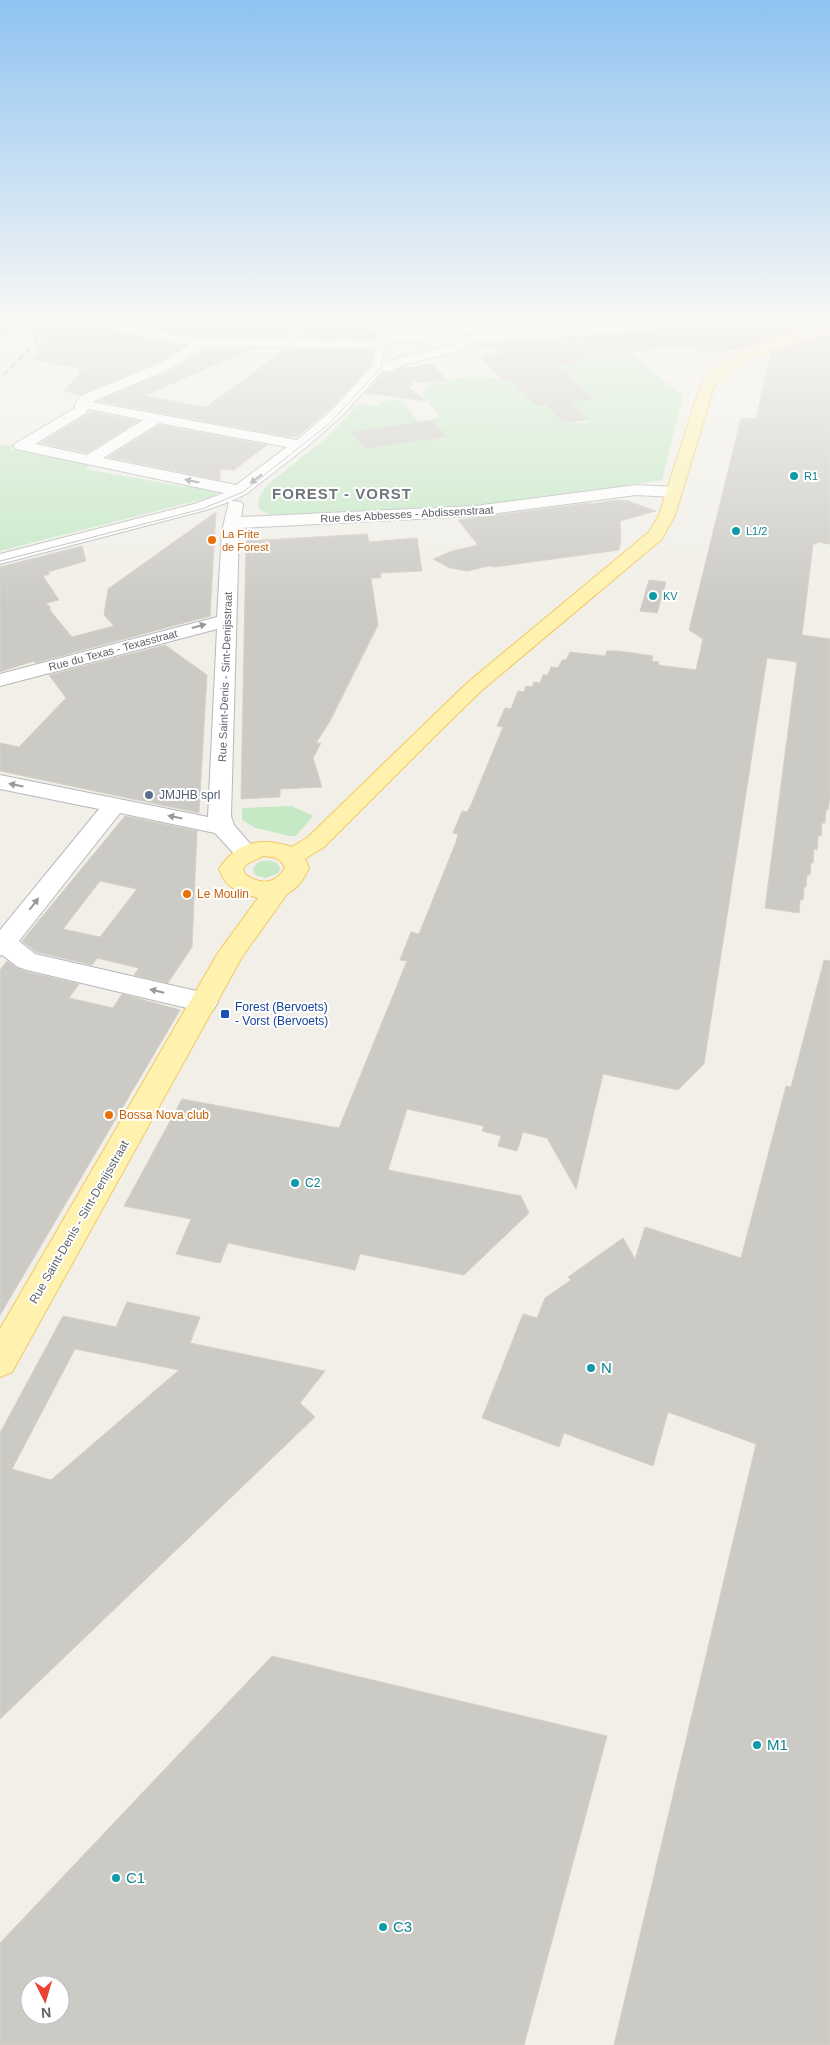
<svg xmlns="http://www.w3.org/2000/svg" width="830" height="2045" font-family="Helvetica,sans-serif">
<style>
.green{fill:#c5e8c5}
.building{fill:#cccac5;stroke:#d6d1c6;fill-rule:evenodd}
.lines{fill:none;stroke-linecap:round;stroke-linejoin:round}
.minor-casing{stroke:#b5b8bc;stroke-width:2}
.major-casing{stroke:#f2c960;stroke-width:2}
.minor{fill:#fff;fill-rule:evenodd}
.major{fill:#fff2af;fill-rule:evenodd}
.tram{stroke:#b6b7b8;stroke-width:1}
.rail-casing{stroke:#b6b7b8;stroke-width:3}
.rail{stroke:#fff;stroke-width:2;stroke-dasharray:5.5;stroke-linecap:butt}
.oneway{fill:#979a9d}
.culture-dot{fill:#0f9aa8;stroke:#fff;stroke-width:2}
.food-dot{fill:#e8710a;stroke:#fff;stroke-width:2}
.service-dot{fill:#5c6f8a;stroke:#fff;stroke-width:2}
.transit-dot{fill:#1a4fb4;stroke:#fff;stroke-width:2}
.labels{text-anchor:middle;stroke-width:4;stroke-linejoin:round;paint-order:stroke}
.far-culture-label{font-size:11px;fill:#0d838f;stroke:#fff;text-anchor:start}
.far-street-label{font-size:11px;fill:#5f6368;stroke:#fff}
.far-food-label{font-size:11px;fill:#c56008;stroke:#fff;text-anchor:start}
.service-label{font-size:12px;fill:#4e5e75;stroke:#fff;text-anchor:start}
.food-label{font-size:12px;fill:#c56008;stroke:#fff;text-anchor:start}
.transit-label{font-size:12px;fill:#164399;stroke:#fff;text-anchor:start}
.culture-label{font-size:12px;fill:#0d838f;stroke:#fff;text-anchor:start}
.street-label{font-size:12px;fill:#5f6368;stroke:#fff}
.far-district-label{font-size:15px;font-weight:bold;letter-spacing:1px;fill:#70757a;stroke:#fff}
.near-culture-label{font-size:15px;fill:#0d838f;stroke:#fff;text-anchor:start}
</style>
<rect width="100%" height="100%" fill="#f1efe8"/>
<path class="green" d="M12,322H26L10,337L0,335V327Z
M629,351L683,396L662,480L499,504L421,510L280,515L268,514L259,509C256,497 264,489 272,481L324,440L359,404L377,406L382,401L402,400L431,439H445L447,437L432,418L441,417L423,396L424,389C440,375 495,373 514,384C522,389 530,399 537,406L546,405L564,423H587V420L579,413L582,412L568,402L594,398L590,395L544,400L542,367L576,363L572,358Z
M0,445L13,446L10,449L89,465L85,469L185,487L191,483L221,489L215,495L208,498L0,551Z
M292,806L313,816L296,836H290L256,828L242,820V808Z
M264,861C270,860 278,861 280,869L278,873L266,878L255,875L253,868L259,862Z"/>
<path class="building" d="M35,319H39L47,325L106,331L184,346L161,360L79,395L64,391L83,369L30,359L39,350L34,349Z
M103,319H341L344,324L377,334L376,338H302L311,331L308,324L277,338L200,337Z
M448,319H496L455,327Z
M539,319H570L571,326L476,333L531,325Z
M750,319H760V321L830,319V322L776,336L746,348L698,353L691,347L670,349L668,348L572,358L577,363L557,365L595,399L571,402L587,420L564,423L546,405L537,406L515,384L500,379L480,356L509,352L475,345L742,325Z
M830,334V544L817,542V544H813L802,635L830,639V798L828,810L826,809L825,823H822L821,836H818L817,850L814,849L813,863H811L810,875H807L806,887H804L803,900H800L799,913L765,908L797,662L767,658L704,1064L678,1090L603,1074L576,1189L547,1138L523,1132L517,1151L498,1146L501,1136L482,1131L484,1126L407,1109L388,1170L521,1196L529,1213L464,1275L360,1254L355,1270L228,1243L220,1263L176,1254L191,1219L124,1206L182,1099L339,1128L407,961L400,960L411,932L419,934L456,842L458,834L453,833L462,811L467,812L471,805L503,727L497,726L505,708L511,709L518,691L524,692L526,686L532,687L534,682L540,683L543,675H548L551,667L558,668L562,660H566L570,652L605,656L607,651H619L653,656L652,661L659,662L658,665L696,670L703,639L689,630L740,422L741,419L745,418L756,419L771,352Z
M204,349H250L144,396L206,407L286,349L374,350L370,365L332,407L298,436L290,437L98,401L173,370Z
M432,364L447,381L426,383L410,381L413,385L406,386L426,401L365,393L384,372L389,374L401,369Z
M91,412L138,421L87,453L40,443Z
M433,420L447,437L365,448L351,432Z
M159,425L267,445L234,470L220,469V480L108,457Z
M615,500L628,501L656,511L620,521L621,539L619,550L495,567L489,566L467,571L450,568L433,559L452,551L478,545L458,520L590,503L591,504Z
M216,512L210,616L35,663L34,661L0,672V567L82,546L86,561L48,572L50,574L43,576L59,600L46,603L51,608L49,609L72,637L114,626L104,615L108,589Z
M367,534L369,542L417,538L422,571L380,573L381,578H371L378,625L330,721L316,743H321L313,758L322,787L280,789V797L241,799L246,541Z
M649,580L666,582L657,613L640,611Z
M165,645L207,675L199,813L0,771V743L19,747L66,698L49,675Z
M125,816L197,831L192,947L168,983L134,975L139,968L97,958L92,965L36,952L22,941ZM100,881L137,889L100,937L63,929Z
M824,960L830,961V2045H614L756,1444L668,1412L653,1466L564,1433L559,1447L482,1418L523,1314L537,1318L545,1298L571,1280L568,1277L623,1238L635,1259L645,1227L741,1258L786,1086L791,1087Z
M7,961L17,968L27,972L79,984L69,998L113,1008L122,994L180,1010L0,1315V970Z
M127,1302L200,1317L190,1343L325,1371L300,1403L315,1417L0,1719V1433L63,1316L116,1327ZM75,1349L179,1370L51,1480L12,1469Z
M272,1656L607,1736L524,2045H0V1943ZM30,1985H60V2015H30Z"/>
<g class="lines">
<defs>
<path id="minor" d="M0,319H8L4,324L0,325Z
M41,319L106,321L200,339L378,340L381,333L345,322L343,319H362L386,327L392,319H405L392,335L452,330L463,326L508,319H537L531,323L466,333L464,335L466,336L648,322L646,319H660L663,321L748,319L742,323L463,344L467,347L465,350L408,364L388,372L383,370L343,415L305,448L246,494L231,501L241,502L243,505L241,517L475,506L636,485L674,487L680,489L682,492L680,495L674,497L636,495L475,516L239,528L231,816L234,825L258,853L254,858L246,860L238,858L215,833L120,813L19,941L35,954L214,995L218,1002L214,1009L204,1012L27,970L18,967L2,955L0,956V930L99,809L0,789V775L208,817L217,629L0,686V674L217,617L222,531L229,502L206,510L0,564V554L194,504L224,493L16,449L13,446L16,443L75,408V404L81,396L162,362L189,345L106,329L47,323ZM452,338L460,343L398,358L385,364L390,343ZM203,347L376,348L372,366L333,409L297,440L92,402L172,368ZM88,409L143,420L87,455L35,444L86,413ZM159,423L287,447L236,485L103,458Z"/>
<path id="major" d="M830,324V332C789,345 743,353 714,387L675,515L662,539L481,691L434,737L324,847L305,859L309,868C303,880 299,887 287,894L242,957L12,1372L0,1377V1329L218,953L258,898C239,892 226,889 219,869C237,841 261,837 292,847L308,837L467,683L649,532L659,515L700,386C728,347 786,335 830,324ZM263,856C273,857 281,857 285,868C275,885 260,885 245,874L243,869L247,864Z"/>
</defs>
<use href="#minor" class="minor-casing"/>
<use href="#major" class="major-casing"/>
<use href="#minor" class="minor"/>
<use href="#major" class="major"/>
<path class="tram" d="M0,561L202,509L243,492L329,424L381,368L390,332L402,319"/>
<defs>
<path id="rail" d="M0,379L59,319"/>
</defs>
<use href="#rail" class="rail-casing"/>
<use href="#rail" class="rail"/>
</g>
<defs><path id="oneway-solid" d="M-6-.8H1V-3.2L6.5 0L1 3.2V.8H-6Z" transform="scale(1.25)"/></defs>
<g class="oneway">
<use href="#oneway-solid" transform="translate(256 479) rotate(142)"/>
<use href="#oneway-solid" transform="translate(192 481) rotate(-168)"/>
<use href="#oneway-solid" transform="translate(199 626) rotate(-15)"/>
<use href="#oneway-solid" transform="translate(16 785) rotate(-169)"/>
<use href="#oneway-solid" transform="translate(175 817) rotate(-169)"/>
<use href="#oneway-solid" transform="translate(34 904) rotate(-52)"/>
<use href="#oneway-solid" transform="translate(157 991) rotate(-167)"/>
</g>
<linearGradient id="sky" x2="0" y2="1"><stop stop-color="#8fc3f1"/><stop offset="0.53" stop-color="#f9f8f5"/><stop offset="1" stop-color="#f9f8f5" stop-opacity="0"/></linearGradient>
<rect width="830" height="605" fill="url(#sky)"/>
<g class="culture-dot">
<circle cx="794" cy="476" r="5"/>
<circle cx="736" cy="531" r="5"/>
<circle cx="653" cy="596" r="5"/>
<circle cx="295" cy="1183" r="5"/>
<circle cx="591" cy="1368" r="5"/>
<circle cx="757" cy="1745" r="5"/>
<circle cx="116" cy="1878" r="5"/>
<circle cx="383" cy="1927" r="5"/>
</g>
<g class="food-dot">
<circle cx="212" cy="540" r="5"/>
<circle cx="187" cy="894" r="5"/>
<circle cx="109" cy="1115" r="5"/>
</g>
<circle class="service-dot" cx="149" cy="795" r="5"/>
<rect class="transit-dot" x="220" y="1009" width="10" height="10" rx="2.5"/>
<g class="labels">
<g class="far-culture-label">
<text x="804" y="480">R1</text>
<text x="746" y="535">L1/2</text>
<text x="663" y="600">KV</text>
</g>
<g class="far-street-label">
<text transform="translate(407 514) rotate(-3)" y="4">Rue des Abbesses - Abdissenstraat</text>
<text transform="translate(113 650) rotate(-15)" y="4">Rue du Texas - Texasstraat</text>
<text transform="translate(225 677) rotate(-88)" y="4">Rue Saint-Denis - Sint-Denijsstraat</text>
</g>
<g class="far-food-label">
<text x="222" y="538">La Frite<tspan x="222" dy="13">de Forest</tspan></text>
</g>
<g class="service-label">
<text x="159" y="799">JMJHB sprl</text>
</g>
<g class="food-label">
<text x="197" y="898">Le Moulin</text>
<text x="119" y="1119">Bossa Nova club</text>
</g>
<g class="transit-label">
<text x="235" y="1011">Forest (Bervoets)<tspan x="235" dy="14">- Vorst (Bervoets)</tspan></text>
</g>
<g class="culture-label">
<text x="305" y="1187">C2</text>
</g>
<g class="street-label">
<text transform="translate(79 1222) rotate(-60)" y="4">Rue Saint-Denis - Sint-Denijsstraat</text>
</g>
<g class="far-district-label">
<text x="342" y="499">FOREST - VORST</text>
</g>
<g class="near-culture-label">
<text x="601" y="1373">N</text>
<text x="767" y="1750">M1</text>
<text x="126" y="1883">C1</text>
<text x="393" y="1932">C3</text>
</g>
</g>
<g transform="translate(45 2000) rotate(175)"><circle r="24" fill="#ffffff" stroke="#bfc1c3"/>
<path d="M0-4L9 19L0 12L-9 19Z" fill="#ea4335"/>
<text y="-8" font-size="14" font-weight="bold" text-anchor="middle" fill="#5f6368">N</text>
</g>
</svg>
